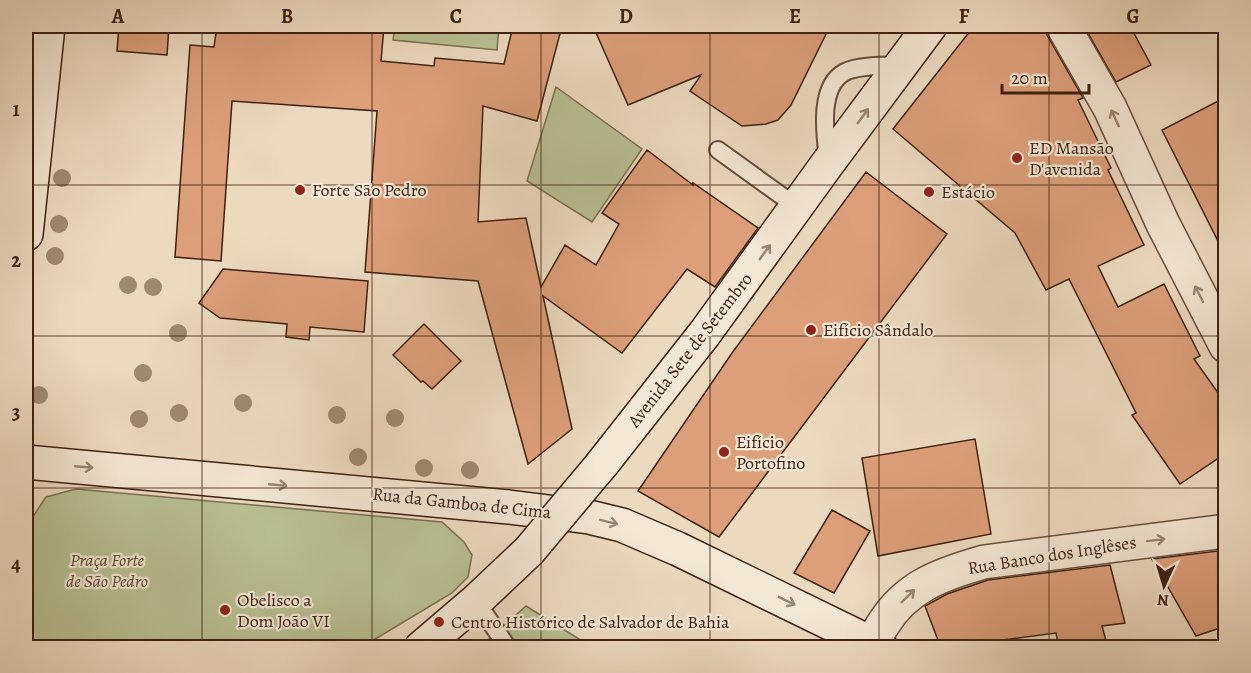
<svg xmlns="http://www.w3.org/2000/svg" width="1251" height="673" font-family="Alegreya,serif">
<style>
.green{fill:#b8c092;stroke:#7c7051;stroke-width:1.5}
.building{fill:#dc9f7a;stroke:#3f2010;stroke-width:1.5}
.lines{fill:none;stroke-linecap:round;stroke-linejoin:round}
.lane-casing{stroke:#6a4e3c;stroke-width:20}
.street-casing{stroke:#6a4e3c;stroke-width:36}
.secondary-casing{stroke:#3f2010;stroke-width:36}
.lane{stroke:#f3e7d5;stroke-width:16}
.street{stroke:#f3e7d5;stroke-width:33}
.secondary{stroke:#f3e7d5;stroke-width:33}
.secondary-bridge-casing{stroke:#3f2010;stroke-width:36;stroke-linecap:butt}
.secondary-bridge{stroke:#f3e7d5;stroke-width:33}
.tree{fill:#9d8a70}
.oneway{stroke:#998472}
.grid{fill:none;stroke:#3f2010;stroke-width:1.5;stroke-opacity:0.55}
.poi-dot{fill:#8f2418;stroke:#f3e7d5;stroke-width:2}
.labels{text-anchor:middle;stroke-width:4.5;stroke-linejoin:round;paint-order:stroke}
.poi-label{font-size:18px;fill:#3f2010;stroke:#f3e7d5;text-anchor:start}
.street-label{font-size:18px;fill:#3f2010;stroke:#f3e7d5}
.park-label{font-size:18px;font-style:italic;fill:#5d4830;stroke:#f3e7d5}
.neatline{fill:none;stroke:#3f2010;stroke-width:2}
.grid-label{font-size:20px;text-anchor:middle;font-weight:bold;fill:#3f2010}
</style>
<rect width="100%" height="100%" fill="#ecdabf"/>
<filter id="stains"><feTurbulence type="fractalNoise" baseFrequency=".00333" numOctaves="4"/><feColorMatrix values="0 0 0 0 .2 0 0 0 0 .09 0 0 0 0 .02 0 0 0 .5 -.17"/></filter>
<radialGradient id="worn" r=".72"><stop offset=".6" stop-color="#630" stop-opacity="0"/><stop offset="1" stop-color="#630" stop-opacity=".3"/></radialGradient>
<path class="green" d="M395,26H499L497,50L393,40Z
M556,87L642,149L592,222L527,181Z
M76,489L442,522L464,542L472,555L468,577L452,593L362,647H26L32,518L46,497Z
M526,606L592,647L479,648Z"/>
<path class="building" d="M119,26H169L167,55L117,51Z
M217,26H384L381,61L434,66L435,58L504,64L513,26H562L537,121L483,106L478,222L526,218L541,287L565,245L596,265L619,224L602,213L647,150L693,185V183L758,228L715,287L687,269L622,353L543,296L572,429L528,464L478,281L365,272L377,111L232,101L221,261L175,257L190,45L214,47Z
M593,26H830L791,105L778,120L766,124L742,126L690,91L701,75L628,105Z
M974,26H1044L1047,35L1083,98L1078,100L1111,168L1108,170L1144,245L1098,266L1118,307L1164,284L1200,356L1194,359L1226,404V453L1180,484L1132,415L1136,413L1069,279L1046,290L1015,233L893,129Z
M1084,26H1130L1151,65L1116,82Z
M1226,97V257L1162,130Z
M866,172L947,234L719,537L638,491L732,353Z
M223,269L368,281L364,332L310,327L309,340L286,337L287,324L220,318L199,303Z
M424,324L461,361L432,389L423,381L421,382L393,355Z
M975,439L991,534L878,556L862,458Z
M832,510L870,531L834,593L794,573Z
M1226,550V626L1196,636L1152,559Z
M1110,565L1125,623L1102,626L1108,648H1059L1056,633L1003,640L1005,648H941L925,606L947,594L988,580Z"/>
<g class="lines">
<defs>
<path id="lane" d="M718,150L797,207
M828,159C825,134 818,86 845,72C858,65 885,66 900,65
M476,601L508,648"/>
<path id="street" d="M1063,26L1110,108L1163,224L1226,346
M874,648C872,639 878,633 882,626C906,586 942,574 984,562L1226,531"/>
<path id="secondary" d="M26,234L48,26
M26,462L509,507L589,517L622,525L678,549L881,648
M602,464L705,333L828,163L930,26
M421,648L476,601L529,551"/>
</defs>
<use href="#lane" class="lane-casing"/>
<use href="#street" class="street-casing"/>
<use href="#secondary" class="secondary-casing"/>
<use href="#lane" class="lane"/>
<use href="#street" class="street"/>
<use href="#secondary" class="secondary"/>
<defs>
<path id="secondary-bridge" d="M529,551L602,464"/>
</defs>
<use href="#secondary-bridge" class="secondary-bridge-casing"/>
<use href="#secondary-bridge" class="secondary-bridge"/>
</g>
<g class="tree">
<circle cx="62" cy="178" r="9"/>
<circle cx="59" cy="224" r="9"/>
<circle cx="55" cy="256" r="9"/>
<circle cx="128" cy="285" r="9"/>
<circle cx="153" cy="287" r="9"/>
<circle cx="178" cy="333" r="9"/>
<circle cx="143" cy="373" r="9"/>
<circle cx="39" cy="395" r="9"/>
<circle cx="243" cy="403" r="9"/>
<circle cx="179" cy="413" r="9"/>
<circle cx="337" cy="415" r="9"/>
<circle cx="395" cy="418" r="9"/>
<circle cx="139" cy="419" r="9"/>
<circle cx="358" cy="457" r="9"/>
<circle cx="424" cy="468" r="9"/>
<circle cx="470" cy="470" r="9"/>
</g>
<defs><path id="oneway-shaft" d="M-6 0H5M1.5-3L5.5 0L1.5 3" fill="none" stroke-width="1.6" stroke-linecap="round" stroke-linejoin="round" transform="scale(1.5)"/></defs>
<g class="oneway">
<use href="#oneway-shaft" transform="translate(863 116) rotate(-54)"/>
<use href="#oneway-shaft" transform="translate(1115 118) rotate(-115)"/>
<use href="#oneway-shaft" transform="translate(765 252) rotate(-54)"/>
<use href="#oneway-shaft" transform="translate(1199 294) rotate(-117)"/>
<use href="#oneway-shaft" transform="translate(84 467) rotate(5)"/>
<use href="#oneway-shaft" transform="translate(278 485) rotate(5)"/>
<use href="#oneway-shaft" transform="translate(609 522) rotate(14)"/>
<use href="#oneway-shaft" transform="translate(1156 540) rotate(-7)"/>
<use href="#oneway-shaft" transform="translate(908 596) rotate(-44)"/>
<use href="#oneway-shaft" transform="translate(787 601) rotate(26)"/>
</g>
<path class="grid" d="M202,26V648M372,26V648M541,26V648M710,26V648M879,26V648M1049,26V648M26,185H1226M26,336H1226M26,488H1226"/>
<g class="poi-dot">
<circle cx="1017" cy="158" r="6"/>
<circle cx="300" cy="190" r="6"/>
<circle cx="929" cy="192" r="6"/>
<circle cx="811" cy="330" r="6"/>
<circle cx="724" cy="452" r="6"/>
<circle cx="225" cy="610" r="6"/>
<circle cx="439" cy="622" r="6"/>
</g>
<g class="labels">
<g class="poi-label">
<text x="1029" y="154">ED Mansão<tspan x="1029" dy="21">D'avenida</tspan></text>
<text x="312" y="196">Forte São Pedro</text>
<text x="941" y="198">Estácio</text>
<text x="823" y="336">Eifício Sândalo</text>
<text x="736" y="448">Eifício<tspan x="736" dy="21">Portofino</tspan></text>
<text x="237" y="606">Obelisco a<tspan x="237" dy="21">Dom João VI</tspan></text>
<text x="451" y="628">Centro Histórico de Salvador de Bahia</text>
</g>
<g class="street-label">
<text transform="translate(690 350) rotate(-52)" y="6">Avenida Sete de Setembro</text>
<text transform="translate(462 503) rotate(6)" y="6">Rua da Gamboa de Cima</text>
<text transform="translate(1052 555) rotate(-9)" y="6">Rua Banco dos Inglêses</text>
</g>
<g class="park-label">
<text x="107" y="566">Praça Forte<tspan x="107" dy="21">de São Pedro</tspan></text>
</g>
</g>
<rect width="1251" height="673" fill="none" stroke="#ecdabf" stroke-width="66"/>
<g transform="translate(1164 586) rotate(184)" stroke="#f3e7d5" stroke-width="4.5" paint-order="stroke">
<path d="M0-4.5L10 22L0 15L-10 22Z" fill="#3f2010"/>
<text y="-9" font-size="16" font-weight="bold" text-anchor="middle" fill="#3f2010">N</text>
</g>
<path d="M1002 84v9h87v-9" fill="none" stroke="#3f2010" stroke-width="3"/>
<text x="1011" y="84" font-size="18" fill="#3f2010" stroke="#f3e7d5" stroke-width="4.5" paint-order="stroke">20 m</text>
<rect x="33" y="33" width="1185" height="607" class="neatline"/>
<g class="grid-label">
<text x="118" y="23">A</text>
<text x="287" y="23">B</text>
<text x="456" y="23">C</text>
<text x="626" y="23">D</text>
<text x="795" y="23">E</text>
<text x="964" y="23">F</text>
<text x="1133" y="23">G</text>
<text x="16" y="116">1</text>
<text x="16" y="267">2</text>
<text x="16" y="419">3</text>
<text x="16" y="571">4</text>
</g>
<rect width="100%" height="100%" filter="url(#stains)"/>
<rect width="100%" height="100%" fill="url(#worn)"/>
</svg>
